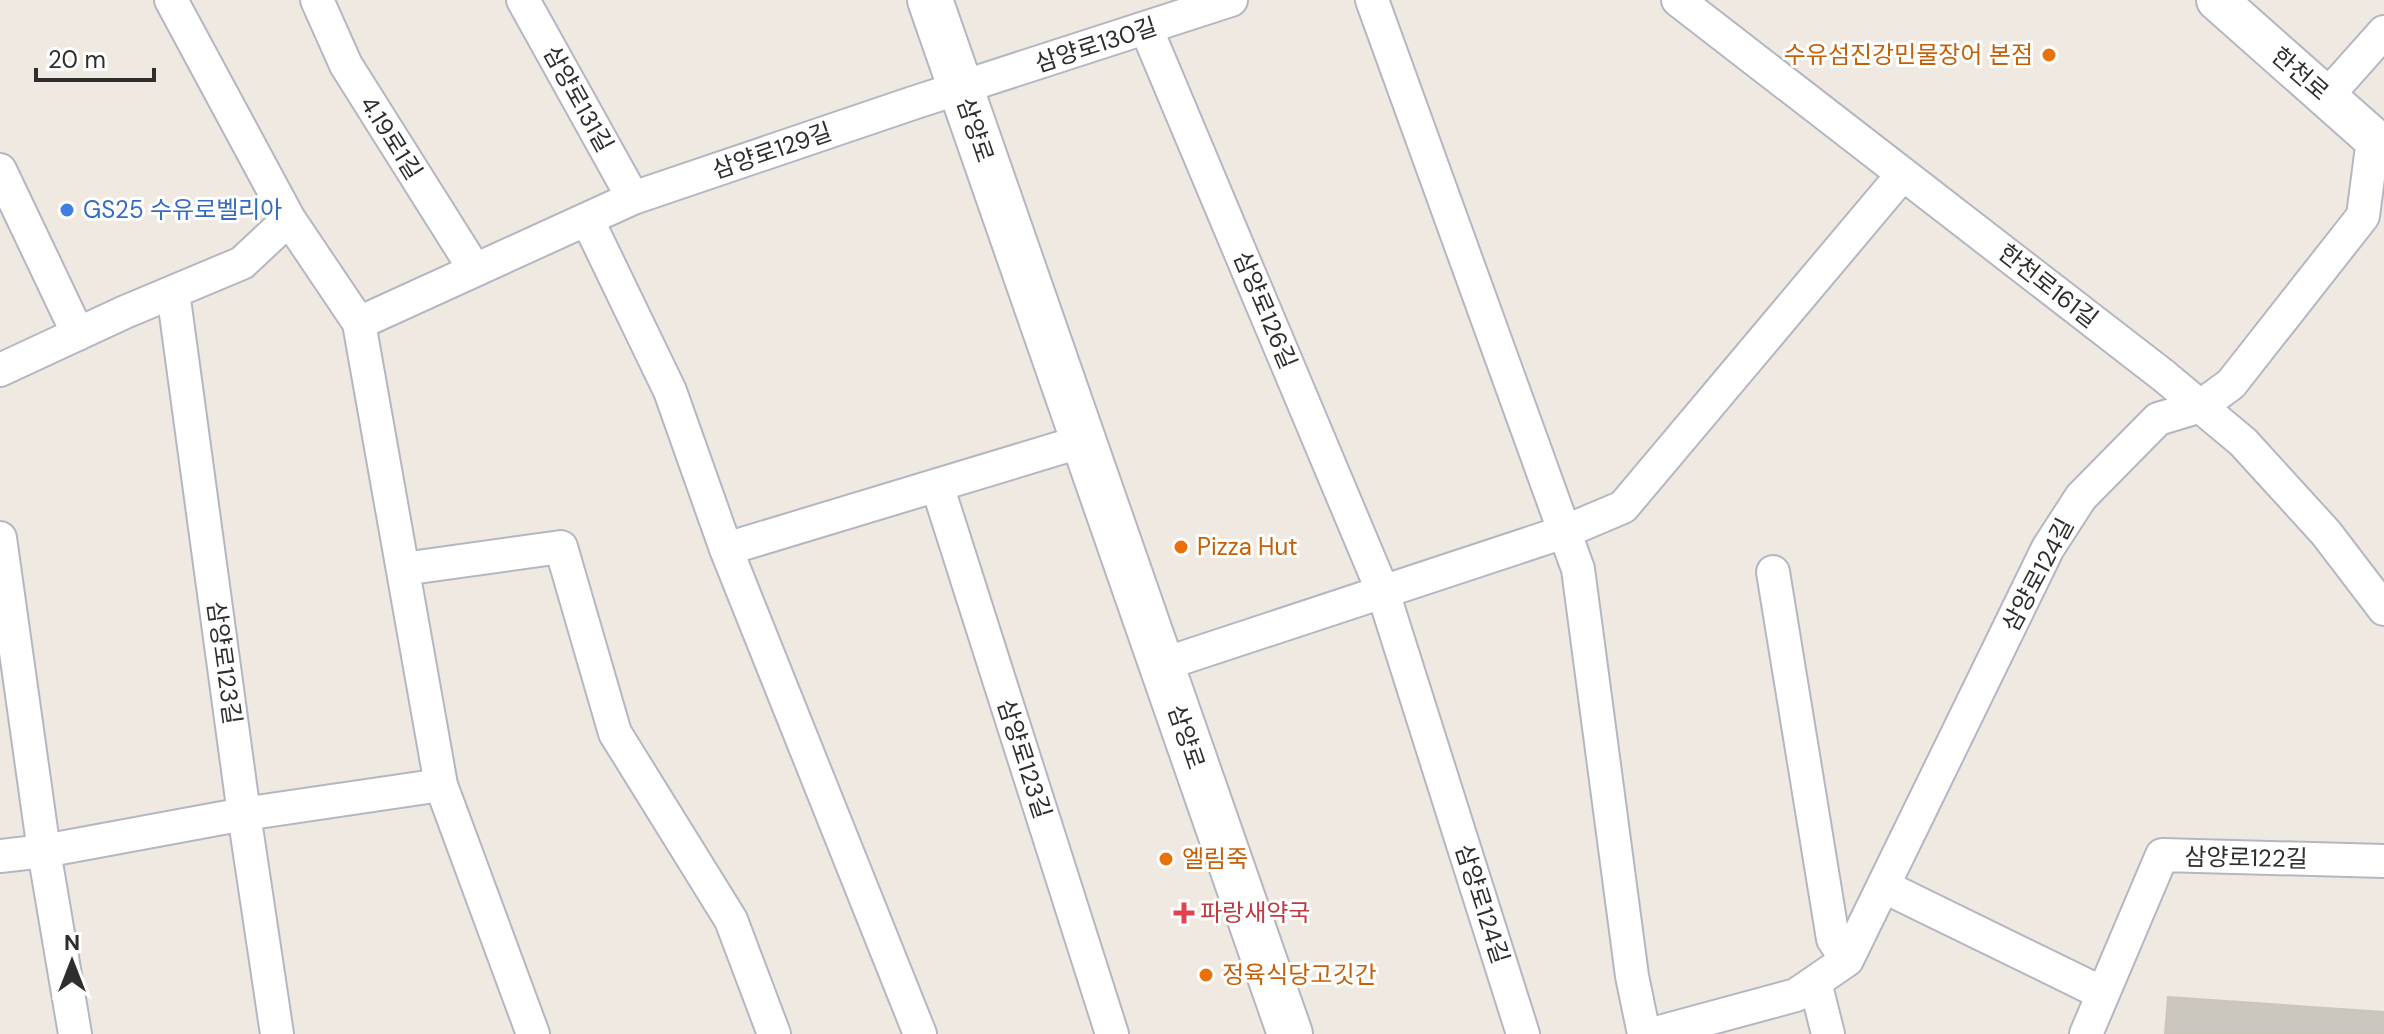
<svg xmlns="http://www.w3.org/2000/svg" width="2384" height="1034" font-family="'DM Sans','Noto Sans KR',sans-serif">
<style>
.building{fill:#cbc7bf;stroke:#cbc5ba;stroke-width:2}
.lines{fill:none;stroke-linecap:round;stroke-linejoin:round}
.minor-casing{stroke:#b4b7c1;stroke-width:36}
.tertiary-casing{stroke:#b4b7c1;stroke-width:44}
.secondary-casing{stroke:#b4b7c1;stroke-width:48}
.minor{stroke:#fff;stroke-width:32}
.tertiary{stroke:#fff;stroke-width:40}
.secondary{stroke:#fff;stroke-width:44}
.food-dot{fill:#e8710a;stroke:#fff;stroke-width:3}
.shop-dot{fill:#3f7fe0;stroke:#fff;stroke-width:3}
.health-dot{fill:#e0444e;stroke:#fff;stroke-width:3}
.labels{text-anchor:middle;stroke-width:6;stroke-linejoin:round;paint-order:stroke}
.street-label{font-size:24px;fill:#2e2e2e;stroke:#fff}
.food-label{font-size:24px;fill:#c56008;stroke:#fff;text-anchor:start}
.shop-label{font-size:24px;fill:#366cbe;stroke:#fff;text-anchor:start}
.health-label{font-size:24px;fill:#be3a42;stroke:#fff;text-anchor:start}
</style>
<rect width="100%" height="100%" fill="#efe9e1"/>
<path class="building" d="M2168,997L2384,1012V1034H2165Z"/>
<g class="lines">
<defs>
<path id="minor" d="M171,0L289,219L359,323L441,785L533,1034
M317,0L346,65L475,270
M523,0L633,198
M1372,0L1578,569L1632,976L1644,1034
M1678,0L2164,376L2243,442L2326,533L2384,609
M1146,28L1383,592L1523,1034
M2326,97L2384,32
M0,170L78,334
M587,219L670,391L726,549L920,1034
M173,292L244,814L277,1034
M359,323L633,198L913,103L1231,0
M0,370L125,312L242,263L289,219
M937,485L1112,1034
M0,538L44,851L75,1034
M726,549L1083,441
M403,569L561,547L615,733L731,920L774,1034
M1773,572L1833,939L1847,960
M1161,665L1564,532L1623,507L1903,174
M0,856L44,851L244,814L441,785
M1883,886L2102,993
M1815,982L1828,1034
M1652,1034L1796,995L1847,960L2048,548L2081,497L2158,419L2201,406L2231,384L2363,216L2373,139
M2086,1034L2162,855L2384,861"/>
<path id="tertiary" d="M2217,0L2384,148"/>
<path id="secondary" d="M930,0L1290,1034"/>
</defs>
<use href="#minor" class="minor-casing"/>
<use href="#tertiary" class="tertiary-casing"/>
<use href="#secondary" class="secondary-casing"/>
<use href="#minor" class="minor"/>
<use href="#tertiary" class="tertiary"/>
<use href="#secondary" class="secondary"/>
</g>
<g class="food-dot">
<circle cx="2049" cy="55" r="8"/>
<circle cx="1181" cy="547" r="8"/>
<circle cx="1166" cy="859" r="8"/>
<circle cx="1206" cy="975" r="8"/>
</g>
<circle class="shop-dot" cx="67" cy="210" r="8"/>
<path class="health-dot" d="M1180 901h8v8h8v8h-8v8h-8v-8h-8v-8h8z"/>
<g class="labels">
<g class="street-label">
<text transform="translate(1096 45) rotate(-18)" y="8">삼양로130길</text>
<text transform="translate(2300 74) rotate(41)" y="8">한천로</text>
<text transform="translate(578 99) rotate(61)" y="8">삼양로131길</text>
<text transform="translate(975 130) rotate(71)" y="8">삼양로</text>
<text transform="translate(391 138) rotate(58)" y="8">4.19로1길</text>
<text transform="translate(772 151) rotate(-19)" y="8">삼양로129길</text>
<text transform="translate(2048 286) rotate(38)" y="8">한천로161길</text>
<text transform="translate(1265 310) rotate(67)" y="8">삼양로126길</text>
<text transform="translate(2038 575) rotate(-62)" y="8">삼양로124길</text>
<text transform="translate(224 663) rotate(82)" y="8">삼양로123길</text>
<text transform="translate(1186 737) rotate(71)" y="8">삼양로</text>
<text transform="translate(1024 759) rotate(72)" y="8">삼양로123길</text>
<text transform="translate(2246 858) rotate(1)" y="8">삼양로122길</text>
<text transform="translate(1482 904) rotate(72)" y="8">삼양로124길</text>
</g>
<g class="food-label">
<text x="2033" y="63" text-anchor="end">수유섬진강민물장어 본점</text>
<text x="1197" y="555">Pizza Hut</text>
<text x="1182" y="867">엘림죽</text>
<text x="1222" y="983">정육식당고깃간</text>
</g>
<g class="shop-label">
<text x="83" y="218">GS25 수유로벨리아</text>
</g>
<g class="health-label">
<text x="1200" y="921">파랑새약국</text>
</g>
</g>
<g transform="translate(72 962)" stroke="#ffffff" stroke-width="6" paint-order="stroke">
<path d="M0-6L14 30L0 20L-14 30Z" fill="#2e2e2e"/>
<text y="-12" font-size="22" font-weight="bold" text-anchor="middle" fill="#2e2e2e">N</text>
</g>
<path d="M36 68v12h118v-12" fill="none" stroke="#2e2e2e" stroke-width="4"/>
<text x="48" y="68" font-size="24" fill="#2e2e2e" stroke="#ffffff" stroke-width="6" paint-order="stroke">20 m</text>
</svg>
